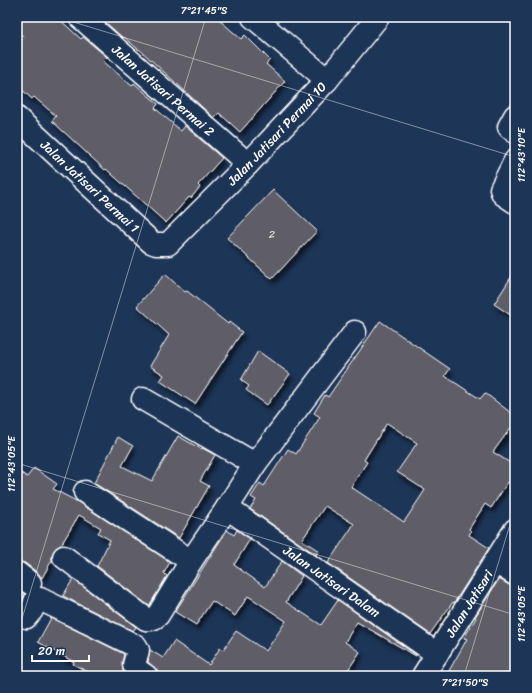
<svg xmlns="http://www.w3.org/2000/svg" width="532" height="693" font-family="Sriracha,sans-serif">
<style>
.building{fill:#5e5d68;stroke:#fff;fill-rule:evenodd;filter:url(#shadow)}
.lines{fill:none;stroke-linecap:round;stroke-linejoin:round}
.minor-casing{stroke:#fff;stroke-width:25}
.minor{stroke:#1d3557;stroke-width:22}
.ticks{fill:none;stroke:#fff;stroke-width:1;stroke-opacity:0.45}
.labels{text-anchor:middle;stroke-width:3.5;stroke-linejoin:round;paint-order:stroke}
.number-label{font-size:11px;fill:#d7d6d9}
.street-label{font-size:13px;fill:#fff;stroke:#1d3557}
.neatline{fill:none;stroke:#fff;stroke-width:1.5}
.ticks-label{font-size:10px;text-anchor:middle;fill:#fff}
</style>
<defs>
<filter id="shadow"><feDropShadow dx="2.5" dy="4.5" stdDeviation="2" flood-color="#0009"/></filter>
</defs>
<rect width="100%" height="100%" fill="#1d3557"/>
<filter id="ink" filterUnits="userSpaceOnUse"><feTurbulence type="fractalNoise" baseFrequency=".025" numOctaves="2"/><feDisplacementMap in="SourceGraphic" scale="8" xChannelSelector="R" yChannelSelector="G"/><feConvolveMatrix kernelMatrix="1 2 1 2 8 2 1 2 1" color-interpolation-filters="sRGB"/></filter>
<g filter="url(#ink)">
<path class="building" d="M17,17H57L81,39L83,37L107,57L103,61L132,86L134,83L158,104L155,108L181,131L185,126L222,158L198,185L200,187L191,198L189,197L166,223L106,169L105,170L52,121L56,116L34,97L32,99L17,85V45L24,37L17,31Z
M107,17H216L241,39L245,35L270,60L266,64L285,81L240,132L219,113L214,118L139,49V50L124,37L123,38L104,21Z
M273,190L317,231L272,279L227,238Z
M515,271V318L494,304Z
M165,274L185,292L187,291L228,324L229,322L242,332L195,404L160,381L164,375L150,366L169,335L137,306Z
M380,321L450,369L445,376L480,399L485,393L515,416V422L493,452L515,466V487L508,482L491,508L485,504L469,529L471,531L469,535L489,548L454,603L453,602L430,634L328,563L354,524L325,506L302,540L319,551L316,555L250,509L256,500L251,497L260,483L264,486L288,449L296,454L320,417L314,413L325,395L328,397ZM387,423L417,443L397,472L425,490L404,522L351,487L367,462L364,460Z
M258,351L290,374L267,405L246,390L249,386L241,380Z
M178,436L201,449L202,448L215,455L200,481L209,486L179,538L94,483L118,437L133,446L122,466L152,481Z
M34,468L57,484L53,489L78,502L170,562L164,573L167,576L149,606L97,566L110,540L98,533L101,528L79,515L61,545L54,550L52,555V560L42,578L38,573L25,563L17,561V470L27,477Z
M227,530L234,535L237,530L250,539L234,565L265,587L282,561L302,576L286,602L321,625L338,600L416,655V656L357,622L345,642L360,652L344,676H158L157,670L148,662L150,650L163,658L174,641L209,665L220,648L223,650L236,631L266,651L286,621L248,596L235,616L212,601L196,625L175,612Z
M73,579L136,627L133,631L63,596Z
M499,579L509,585L515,586V676H446L467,639L464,638L476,618L475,617Z
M17,589L25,594L21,602H17Z
M51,618L124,654L122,662L123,671L126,676H95L73,664L74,662L38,642Z"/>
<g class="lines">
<defs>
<g id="minor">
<path id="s1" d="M80,17L248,164"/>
<path d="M253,17L327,80"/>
<path d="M515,116L509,127L515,132"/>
<path id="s2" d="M17,118L151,242L156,244H168L248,164L327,80L378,17"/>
<path d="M515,161L501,189L503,194L515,202"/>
<path d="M143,399L255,464"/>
<path d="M85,492L191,561"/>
<path id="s3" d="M227,508L437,654"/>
<path d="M64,557L146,619C151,620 154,619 158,615L191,561L227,508L255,464L355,332"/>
<path d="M495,562L515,574"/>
<path d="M17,573L30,583"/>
<path d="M17,614L26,617L32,610L36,599H40L136,646L138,650L134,665L136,669L146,676"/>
<path id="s4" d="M423,676L515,530"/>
</g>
</defs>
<use href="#minor" class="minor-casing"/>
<use href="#minor" class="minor"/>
</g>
</g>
<path class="ticks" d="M57,17L515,157M17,463L515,615M17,635L206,17M464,676L515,508"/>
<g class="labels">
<g class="number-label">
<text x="272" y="238">2</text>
</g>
<g class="street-label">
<text dy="5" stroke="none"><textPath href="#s1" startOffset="111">Jalan Jatisari Permai 2</textPath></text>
<text dy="5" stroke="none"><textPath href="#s2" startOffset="355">Jalan Jatisari Permai 10</textPath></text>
<text dy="5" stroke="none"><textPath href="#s2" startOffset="100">Jalan Jatisari Permai 1</textPath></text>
<text dy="5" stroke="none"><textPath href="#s3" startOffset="128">Jalan Jatisari Dalam</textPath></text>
<text dy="5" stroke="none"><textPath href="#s4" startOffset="86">Jalan Jatisari</textPath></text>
</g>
</g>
<rect width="532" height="693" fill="none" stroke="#1d3557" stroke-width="44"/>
<path d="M32 655v6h57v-6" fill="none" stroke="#ffffff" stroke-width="2"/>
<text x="38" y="655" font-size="12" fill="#ffffff" stroke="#1d3557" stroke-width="3" paint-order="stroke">20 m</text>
<rect x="22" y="22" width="488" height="649" class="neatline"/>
<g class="ticks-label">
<text x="204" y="14">7°21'45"S</text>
<text transform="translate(521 155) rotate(-90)" y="4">112°43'10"E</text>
<text transform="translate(11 464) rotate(-90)" y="4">112°43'05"E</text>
<text transform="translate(521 614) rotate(-90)" y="4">112°43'05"E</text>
<text x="465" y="686">7°21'50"S</text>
</g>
</svg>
